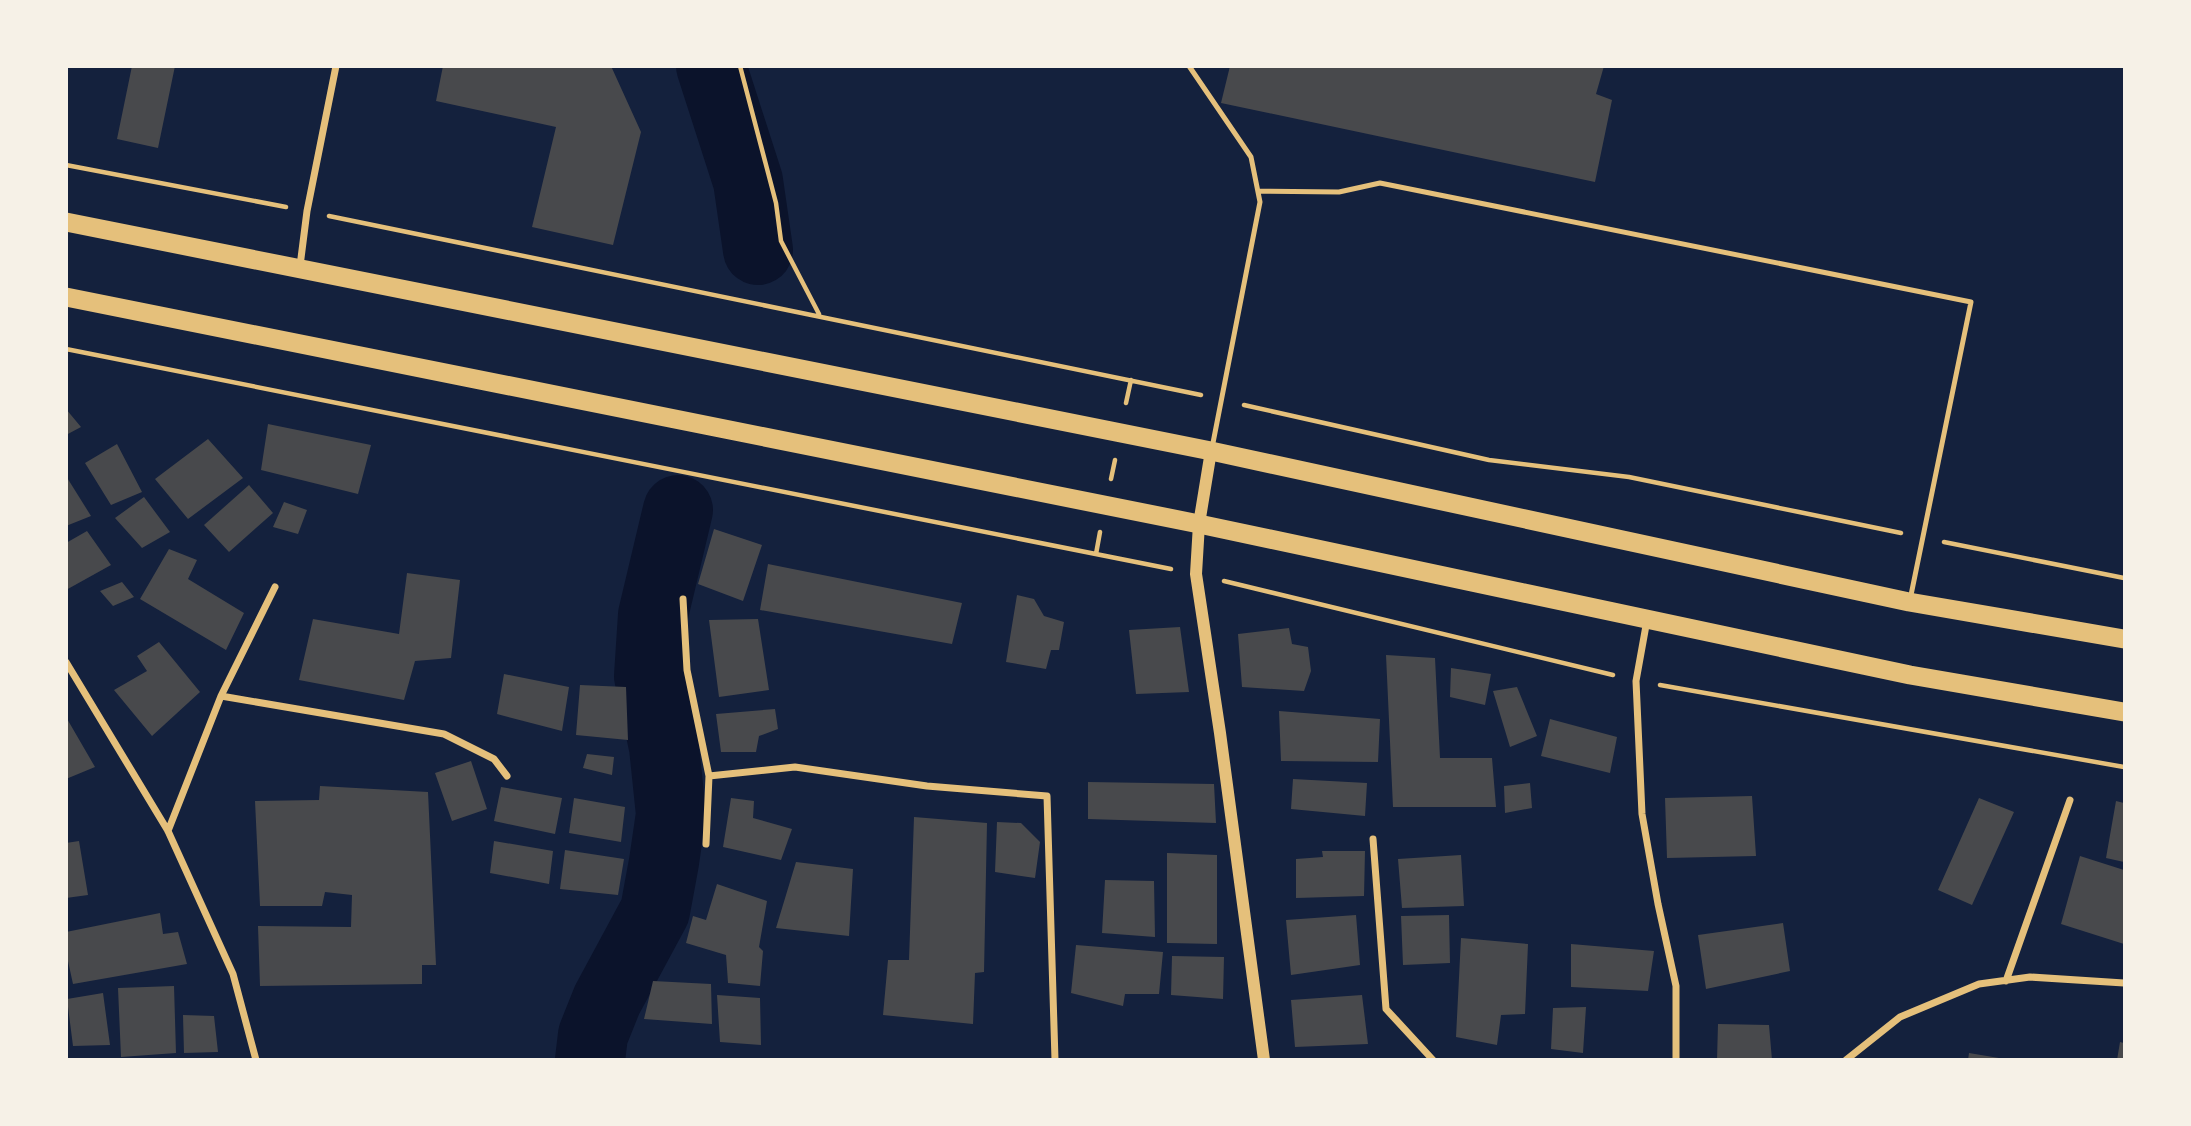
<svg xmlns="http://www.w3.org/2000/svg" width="2191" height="1126" font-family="Barlow,sans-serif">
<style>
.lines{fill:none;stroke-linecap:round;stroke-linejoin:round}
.river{stroke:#0b132b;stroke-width:70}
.building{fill:#48494c}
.path{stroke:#e5c07b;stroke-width:4.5}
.service{stroke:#e5c07b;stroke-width:5}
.minor{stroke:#e5c07b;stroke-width:7}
.tertiary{stroke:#e5c07b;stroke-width:12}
.trunk{stroke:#e5c07b;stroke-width:19}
</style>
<rect width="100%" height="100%" fill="#14213d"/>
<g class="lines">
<path class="river" d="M711,66L748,181L758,250
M590,1060L593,1035L607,1000L655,911L664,862L671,814L664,747L649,676L653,615L678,510"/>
</g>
<path class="building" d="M132,66H175L158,148L117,139Z
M443,66H611L641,132L613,245L532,227L556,127L436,101Z
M1230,66H1604L1596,94L1612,100L1595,182L1221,103Z
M66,409L81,427L66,435Z
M268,424L371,445L358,494L261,470Z
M208,439L243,478L188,519L155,479Z
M117,444L142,492L111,505L85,463Z
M66,476L91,516L66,526Z
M249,485L273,513L229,552L204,525Z
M144,497L170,532L142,548L115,518Z
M284,502L307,510L298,534L273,527Z
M714,529L762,545L743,601L698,584Z
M87,531L111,565L66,590V543Z
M169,549L197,560L188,579L244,613L226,650L140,599Z
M768,564L962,603L952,644L760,610Z
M407,573L460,580L451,658L415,661L404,700L299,680L313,619L399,634Z
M122,582L134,597L113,606L100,591Z
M1017,595L1034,599L1044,616L1064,622L1059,650H1051L1046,669L1006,662Z
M758,619L769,690L719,697L709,620Z
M1180,627L1189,692L1136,694L1129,630Z
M1289,628L1292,644L1308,647L1311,671L1304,691L1242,687L1238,634Z
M159,642L200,692L152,736L114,690L147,671L137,656Z
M1386,655L1435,658L1440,758H1492L1496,807H1393Z
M1451,668L1491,674L1485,705L1450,697Z
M504,674L569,687L562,731L497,714Z
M580,685L626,687L628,740L576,735Z
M1517,687L1537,736L1510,747L1493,691Z
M775,709L778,729L759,736L756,752H721L716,714Z
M1279,711L1380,719L1378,762L1281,761Z
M66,717L95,767L66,779Z
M1550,719L1617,737L1610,773L1541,756Z
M587,754L614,757L612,775L583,768Z
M471,761L487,809L452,821L435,773Z
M1293,779L1367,783L1365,816L1291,809Z
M1088,782L1214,784L1216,823L1088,819Z
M1530,783L1532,808L1505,813L1504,786Z
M320,786L428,792L436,965H422V984L260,986L258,926L351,927L352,895L325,892L322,906H260L255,801L319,800Z
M501,787L562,798L555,834L494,821Z
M1752,796L1756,856L1667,858L1665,798Z
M574,798L625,807L621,842L569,833Z
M731,798L754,801L753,818L792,829L781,860L723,847Z
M1979,798L2014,812L1972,905L1938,890Z
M2116,801L2124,803V862L2106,858Z
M914,817L987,823L984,972L975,973L973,1024L883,1015L888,960H909Z
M997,822L1021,823L1040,842L1035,878L995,872Z
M79,841L88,895L66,898V843Z
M494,841L553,851L549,884L490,873Z
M565,850L624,859L618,895L560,889Z
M1322,851H1365L1364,896L1296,898V859L1323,857Z
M1167,853L1217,855V944L1167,943Z
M1461,855L1464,906L1402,908L1398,859Z
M2080,856L2124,870V944L2061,924Z
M796,862L853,869L849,936L776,928Z
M1105,880L1154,881L1155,937L1102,933Z
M717,884L767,901L759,947L763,951L760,986L728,983L726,955L686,943L693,916L706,920Z
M160,913L163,934L178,932L187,964L73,984L66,952V932Z
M1356,915L1360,965L1291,975L1286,920Z
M1449,915L1450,963L1403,965L1401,916Z
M1783,923L1790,971L1706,989L1698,935Z
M1461,938L1528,944L1525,1014L1501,1015L1497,1045L1456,1037Z
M1571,944L1654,951L1648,991L1571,987Z
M1076,945L1163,952L1159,994H1125L1123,1006L1071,993Z
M1172,956L1224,957L1223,999L1171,995Z
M653,981L711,984L712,1024L644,1019Z
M174,986L176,1053L121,1057L118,988Z
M103,993L110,1045L73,1046L67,999Z
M717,995L760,998L761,1045L720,1042Z
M1362,995L1368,1044L1295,1047L1291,1000Z
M1586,1007L1583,1053L1551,1049L1553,1008Z
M183,1015L214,1016L218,1052L184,1053Z
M1718,1024L1769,1025L1772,1060H1717Z
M2120,1042L2124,1043V1060H2117Z
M1969,1053L1999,1058V1060H1968Z"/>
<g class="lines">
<path class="path" d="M740,66L776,203L781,241L819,314
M66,165L286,207
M329,216L1201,395
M66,349L1171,569
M1126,403L1131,380
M1244,405L1489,460L1629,477L1901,533
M1111,479L1115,460
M1944,542L2124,578
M1096,554L1100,532
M1224,581L1613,675
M1660,685L2124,767"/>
<path class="service" d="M1189,66L1251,157L1260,202L1212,448
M1258,191L1339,192L1380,183L1971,302L1910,600"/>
<path class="minor" d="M300,266L307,211L336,66
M683,599L687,670L709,776L706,844
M1647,620L1636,681L1642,814L1658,904L1676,986V1060
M66,662L168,831L233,974L256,1060
M221,696L275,587
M709,776L795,767L927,786L1047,796L1055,1060
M168,831L221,696L444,734L494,759L507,776
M1373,839L1386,1009L1433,1060
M2006,981L2070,800
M1846,1060L1900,1017L1979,984L2030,977L2124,983"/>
<path class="tertiary" d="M1211,451L1199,524L1196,574L1220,733L1264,1060"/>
<path class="trunk" d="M66,222L1211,451L1909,602L2124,639
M66,297L1199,524L1910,675L2124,712"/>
</g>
<rect width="2191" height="1126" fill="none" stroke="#f6f1e7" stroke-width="136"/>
</svg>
